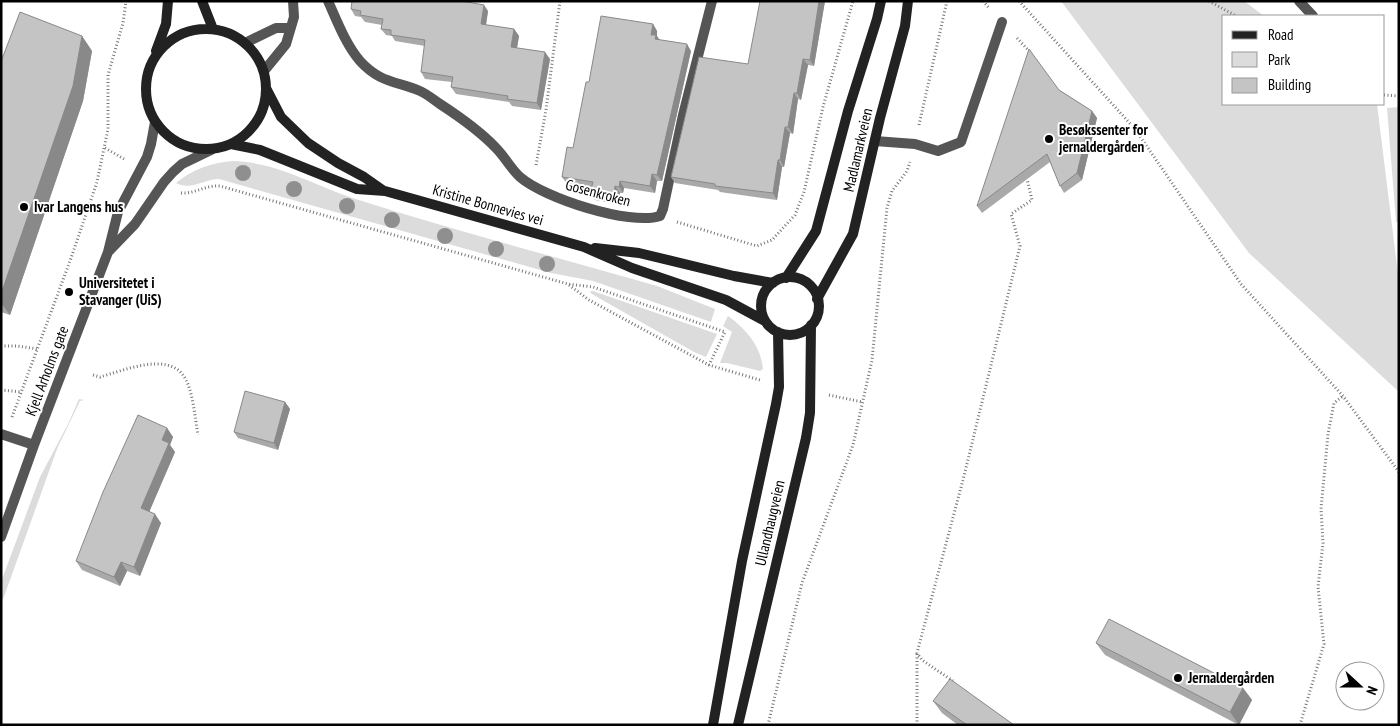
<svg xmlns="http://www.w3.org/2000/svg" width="1400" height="726" font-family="'PT Sans Narrow',sans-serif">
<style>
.green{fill:#dcdcdc}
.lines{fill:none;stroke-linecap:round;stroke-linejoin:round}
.path{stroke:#777;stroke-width:3;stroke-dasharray:1 2.5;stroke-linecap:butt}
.lane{stroke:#555;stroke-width:10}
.street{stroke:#555;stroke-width:10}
.secondary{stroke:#222;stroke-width:10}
.tree{fill:#8f8f8f}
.wall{fill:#a9a9a9}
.shaded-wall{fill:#898989}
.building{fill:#c4c4c4;stroke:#898989}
.poi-dot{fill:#000;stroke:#fff;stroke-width:2}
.labels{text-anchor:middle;stroke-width:4;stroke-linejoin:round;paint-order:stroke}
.poi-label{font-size:15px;font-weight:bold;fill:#000;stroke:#fff;text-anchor:start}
.street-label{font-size:15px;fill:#000;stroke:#fff}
</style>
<rect width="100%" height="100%" fill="#fff"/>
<path class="green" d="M1061,1H1244L1264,16H1224V104H1377L1399,282V392L1249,253Z
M1399,107V222H1396L1387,108Z
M232,161C279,162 318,188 362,201C453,230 545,254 636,280L657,286L715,309L711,322L593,281L551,273L219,179C204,179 191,191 176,183C193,169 211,163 232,161Z
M591,291H593L717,334L706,357L694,352L604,301L592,294L590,292Z
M728,316C746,329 761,346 763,369L760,371L727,363H720L732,332L723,326Z
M79,399L84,400L80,401L57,449L1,605V582L40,477L68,424Z"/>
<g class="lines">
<path class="path" d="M983,1L989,8
M1019,1L1135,129L1241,284L1343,396L1399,472
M1209,1L1236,16
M1017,38L1030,52
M1384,95L1399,96
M919,125L947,1
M105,148L124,159
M536,165L546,110L560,1
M181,193C195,194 205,185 220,186L568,284L593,287L725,332L709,365
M677,222L757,246L772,240L795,215L804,192L823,107L853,1
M569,285L589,300L709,365L760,380
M1,346H17L38,349
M93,375L100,377C122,371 166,352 183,375C193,388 195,419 198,435
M1,390L22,392
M829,395L862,402
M12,417L70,261L97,182L108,129V75L123,23L126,1
M953,681L922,660L917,653L964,476L1020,246L1011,214L1032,200L1027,179
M768,725L802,583L853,445L872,360L887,208L892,191L907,171L910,162
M917,725V653
M1300,725L1324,644L1318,587L1323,543L1321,509L1328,434L1334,403L1343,396"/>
<path class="lane" d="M1299,1L1313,16
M875,141L915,144L938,151L961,142L1002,22"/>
<path class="street" d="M328,1C337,21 346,45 360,61C380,83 396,81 420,91C427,94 434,100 440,104C460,117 480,131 496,148C505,157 511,169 520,177C544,198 630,226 660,216L663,209L683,115L712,1
M245,43L276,28H290
M264,71L286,44L294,17L293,1
M109,251L135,224L164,182L173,172L182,164L211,150
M1,434L34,445
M1,537L34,445L108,252L118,212L147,157L151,144L155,122"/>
<path class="secondary" d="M202,1L213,29
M146 89a60 60 0 1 1 120 0a60 60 0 1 1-120 0Z
M156,51L166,24L168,1
M266,88L281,117L308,143L338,163L364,177L384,191
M231,144L260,150L357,189L385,191L584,247L632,268L726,300L765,321
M595,248L639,253L734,276L773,283
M761 306a29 29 0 1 1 58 0a29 29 0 1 1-58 0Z
M786,278L816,231L848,111L877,19L881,1
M817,299L853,234L880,118L905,26L908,1
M713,725L742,561L776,404L779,387L778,332
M738,725L806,438L810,413L811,325"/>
</g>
<g class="tree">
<circle cx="243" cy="173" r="8"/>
<circle cx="294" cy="189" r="8"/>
<circle cx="347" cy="206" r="8"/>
<circle cx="392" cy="220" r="8"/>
<circle cx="445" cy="236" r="8"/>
<circle cx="496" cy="249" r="8"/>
<circle cx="547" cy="264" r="8"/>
</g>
<path class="wall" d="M825,1L814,66L808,65L801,100L798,99L793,134L790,133L784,167H782L777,200L720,192L718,190L675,183L671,177L748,64Z
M351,9L488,11L486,25L514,29L519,36L517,48L550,59L541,110L512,106L509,102L456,94L451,87L452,82L425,79L421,72L425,46L395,41L392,36L386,35L381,29L382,25L365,22L361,17L355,16Z
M653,24L657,31V36L659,40L691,51L662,181H657L655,193L624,188L623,193H620L618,204L595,200L590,193L591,188L567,184L562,177L573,148Z
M82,36L92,51L83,101L10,315L1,312V59Z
M1059,90L1092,111L1097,118L1082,180L1064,193L1060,186L1050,162L982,213L977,206Z
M285,402L290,409L278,450L238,438L234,432Z
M167,428L173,437L170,445L175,452L149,512L161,523L140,576L127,571L120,586L82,570L76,561Z
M1096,643L1243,688L1252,700L1239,725L1105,655Z
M933,701L1014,725H958L942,713Z"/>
<path class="shaded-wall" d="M819,1H825L814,66L810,60Z
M484,5L488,11L485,31L481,24Z
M653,24L657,31V36L661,42L660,46L651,35Z
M514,29L519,36L516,53L511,47Z
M82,36L92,51L83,101L10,315L1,303V294Z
M687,44L691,51L662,181L657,175Z
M545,52L550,59L541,110L537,103Z
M803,59L808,65L801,100L797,93Z
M794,93L798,99L793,134L788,127Z
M1092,111L1097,118L1082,180L1077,173Z
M785,127L790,133L784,167L780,160Z
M778,160L782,167L777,200L773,193Z
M652,174L657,181L655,193L650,186Z
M620,181L624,188L623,193L619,187Z
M615,186L620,193L618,204L614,197Z
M285,402L290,409L278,450L274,443Z
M167,428L173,437L170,445L175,452L147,517L141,508L162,440Z
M155,514L161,523L140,576L134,567Z
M121,562L127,571L120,586L114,577Z
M1243,688L1252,700L1239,725L1230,712Z"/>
<path class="building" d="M352,1H462L484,5L481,24L514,29L511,47L545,52L537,103L507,99L508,96L451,87L453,77L421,72L425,40L391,35V30L381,29L383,19L360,15L361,11L351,9Z
M760,1H819L810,60L803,59L797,93H794L788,127H785L780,160H778L773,193L715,186V184L671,177L699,57L748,64Z
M20,12L82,36L73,86L1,294V59H2Z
M601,16L653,24L651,35H656L655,39L687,44L657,175L652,174L650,186L620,181L619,187L615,186L614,197L590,193L593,182L562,177L567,147L573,148L586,82H589Z
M1029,49L1059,90L1092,111L1077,173L1060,186L1047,154L977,206Z
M245,391L285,402L274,443L234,432Z
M138,415L167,428L162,440L169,443L141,508L155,514L134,567L121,562L114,577L76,561L103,492Z
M1109,619L1243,688L1230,712L1096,643Z
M950,679L1014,725H967L933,701Z"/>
<g class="poi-dot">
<circle cx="1049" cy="139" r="5"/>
<circle cx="24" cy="207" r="5"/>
<circle cx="69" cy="292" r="5"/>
<circle cx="1178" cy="678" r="5"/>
</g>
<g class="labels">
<g class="poi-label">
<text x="1059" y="135">Besøkssenter for<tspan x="1059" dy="17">jernaldergården</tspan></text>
<text x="34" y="212">Ivar Langens hus</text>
<text x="79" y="288">Universitetet i<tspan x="79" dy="17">Stavanger (UiS)</tspan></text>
<text x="1188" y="683">Jernaldergården</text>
</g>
<g class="street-label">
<text transform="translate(858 150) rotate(-77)" y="5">Madlamarkveien</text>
<text transform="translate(598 193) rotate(15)" y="5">Gosenkroken</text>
<text transform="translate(488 205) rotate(16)" y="5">Kristine Bonnevies vei</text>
<text transform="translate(47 371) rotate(-69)" y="5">Kjell Arholms gate</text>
<text transform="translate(770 523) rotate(-77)" y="5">Ullandhaugveien</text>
</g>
</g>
<rect width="1400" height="726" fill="none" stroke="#000000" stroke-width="5"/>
<rect x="1222" y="15" width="162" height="90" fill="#ffffff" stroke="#999999"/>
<rect x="1232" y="31" width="25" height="8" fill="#222222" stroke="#999999"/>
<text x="1268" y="40" font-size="15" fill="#000000">Road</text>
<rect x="1232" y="52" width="25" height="15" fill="#dcdcdc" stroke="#999999"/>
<text x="1268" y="65" font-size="15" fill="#000000">Park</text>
<rect x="1232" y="78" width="25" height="15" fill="#c4c4c4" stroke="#999999"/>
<text x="1268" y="90" font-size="15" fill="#000000">Building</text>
<g transform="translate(1360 686) rotate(111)"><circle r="24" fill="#ffffff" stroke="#999999"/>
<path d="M0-4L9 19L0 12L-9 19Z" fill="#000000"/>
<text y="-8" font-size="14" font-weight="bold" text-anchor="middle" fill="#000000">N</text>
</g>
</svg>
